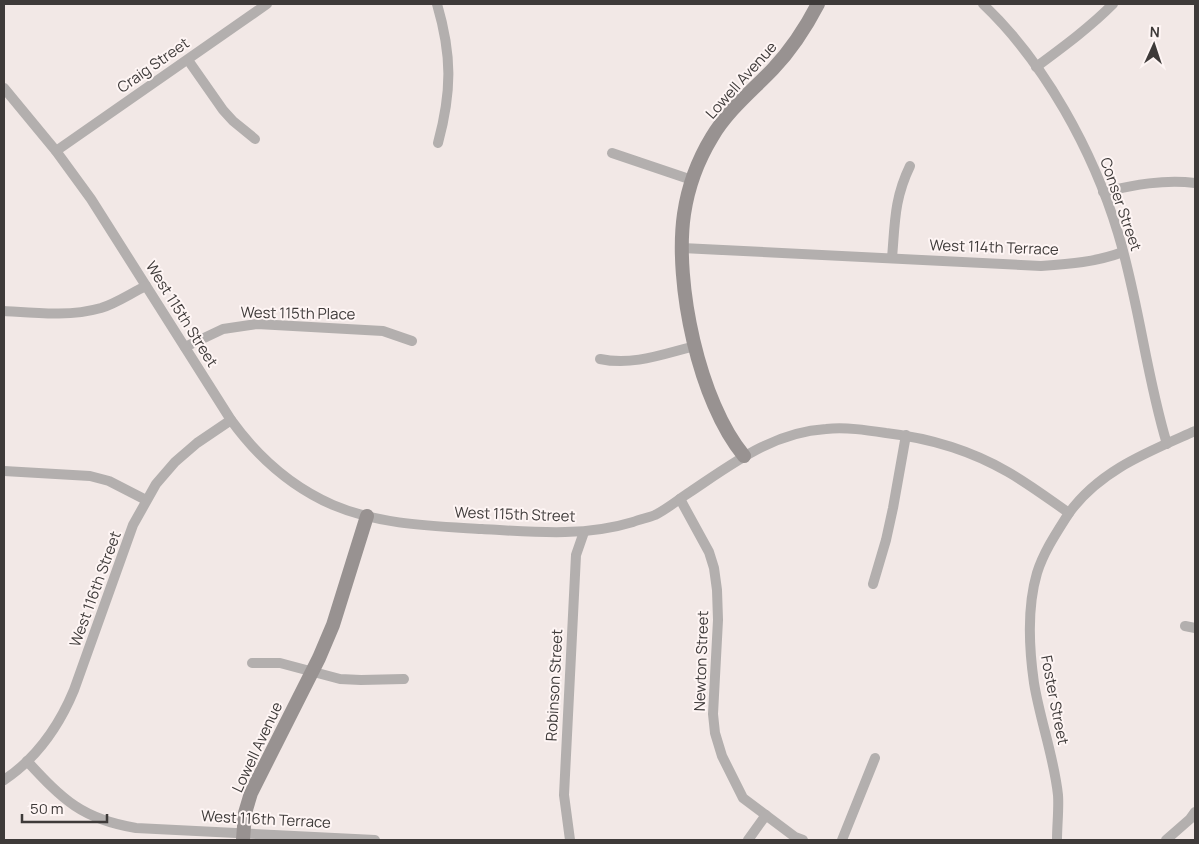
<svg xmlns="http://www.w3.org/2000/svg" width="1199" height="844" viewBox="0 0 1199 844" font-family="Manrope,sans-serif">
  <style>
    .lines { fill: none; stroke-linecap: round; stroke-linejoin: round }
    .street { stroke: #b3afae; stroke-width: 10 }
    .secondary { stroke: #989291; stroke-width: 14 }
    .labels { text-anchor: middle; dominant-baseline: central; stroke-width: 4; stroke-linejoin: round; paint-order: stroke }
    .street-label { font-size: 15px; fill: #3e3a39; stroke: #fef5f4 }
  </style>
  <rect width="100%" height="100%" fill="#f2e8e6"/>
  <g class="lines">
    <g class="street">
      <path d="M 437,4 C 452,55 452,91 438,143"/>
      <path d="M 983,4 C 1045,63 1093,151 1118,233 C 1139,302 1146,375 1167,444"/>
      <path d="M 188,60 L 223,110 L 233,121 L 255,139"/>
      <path d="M 1036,67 C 1063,47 1089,28 1113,4"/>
      <path d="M 4,88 L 56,151 L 91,199 L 231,420 C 257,456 292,487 333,505 C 380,525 432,526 482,529 C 533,532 584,537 633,522 C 640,519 648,518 655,515 C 667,509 679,499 690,492 C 732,464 773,432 826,429 C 846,427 866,430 886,433 C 929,438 970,450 1008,472 C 1029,484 1049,499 1069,513 C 1100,470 1148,452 1195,431"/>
      <path d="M 56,151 L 267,4"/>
      <path d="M 612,153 L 692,180"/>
      <path d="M 1103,192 C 1134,185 1164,179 1195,183"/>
      <path d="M 682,248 L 1041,266 C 1070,264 1096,262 1123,252"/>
      <path d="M 892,258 C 895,223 894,199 910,166"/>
      <path d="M 4,311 C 36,313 69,317 101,308 C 117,303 131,293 146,286"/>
      <path d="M 185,347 L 223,329 L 257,324 L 383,331 L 412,341"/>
      <path d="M 600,359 C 633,366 663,354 695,346"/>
      <path d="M 4,471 L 90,476 L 109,481 L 146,500"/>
      <path d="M 680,499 L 709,552 L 714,568 L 717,590 L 718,620 L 713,714 L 715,733 L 722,756 L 743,798 L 795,837 L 803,840"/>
      <path d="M 873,584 L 886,540 L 893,508 L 906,435"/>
      <path d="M 1185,626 L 1195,628"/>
      <path d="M 252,663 L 280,663 L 340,679 L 361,680 L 404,679"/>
      <path d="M 27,761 C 63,800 82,819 136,828 L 375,840"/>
      <path d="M 4,780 C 37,758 59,726 74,690 L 133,525 L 156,484 L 175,462 L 197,443 L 231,420"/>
      <path d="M 570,840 L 564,795 L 576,555 L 584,532"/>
      <path d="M 748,840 L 766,815"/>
      <path d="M 842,840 L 875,758"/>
      <path d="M 1057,840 C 1057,825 1059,809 1058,795 C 1054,757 1040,720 1034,683 C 1029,648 1027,607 1037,573 C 1044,551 1057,532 1069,513"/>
      <path d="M 1166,840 L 1190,819 L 1195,812"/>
    </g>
    <g class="secondary">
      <path d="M 744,456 C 699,402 674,283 684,214 C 688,187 698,160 712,137 C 728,110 752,91 773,69 C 791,50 806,27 818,4"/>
      <path d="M 243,840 L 245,813 L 251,793 L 319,658 L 333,625 L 367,516"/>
    </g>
  </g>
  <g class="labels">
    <g class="street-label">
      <text transform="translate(153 65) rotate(-35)">Craig Street</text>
      <text transform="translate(741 80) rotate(-48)">Lowell Avenue</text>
      <text transform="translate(1121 204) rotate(71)">Conser Street</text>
      <text transform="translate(994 247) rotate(2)">West 114th Terrace</text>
      <text transform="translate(298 313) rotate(1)">West 115th Place</text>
      <text transform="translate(182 314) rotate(58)">West 115th Street</text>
      <text transform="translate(515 514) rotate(2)">West 115th Street</text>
      <text transform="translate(95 589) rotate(-70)">West 116th Street</text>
      <text transform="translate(701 661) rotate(-88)">Newton Street</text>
      <text transform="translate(554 685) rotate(-87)">Robinson Street</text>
      <text transform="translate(1055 700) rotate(79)">Foster Street</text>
      <text transform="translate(257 747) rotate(-65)">Lowell Avenue</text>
      <text transform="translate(266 819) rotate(3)">West 116th Terrace</text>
    </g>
  </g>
  <rect width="1199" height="844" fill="none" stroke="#3e3a39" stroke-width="10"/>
  <g transform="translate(1154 45) rotate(3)" stroke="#fef5f4" stroke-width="4" paint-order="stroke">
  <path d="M0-4L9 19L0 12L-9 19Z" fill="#3e3a39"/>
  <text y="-8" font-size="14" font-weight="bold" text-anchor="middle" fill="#3e3a39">N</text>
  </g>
  <path d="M22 814v8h85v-8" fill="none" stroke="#3e3a39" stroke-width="2.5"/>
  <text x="30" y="814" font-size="15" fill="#3e3a39" stroke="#fef5f4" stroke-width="4" paint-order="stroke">50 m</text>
</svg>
